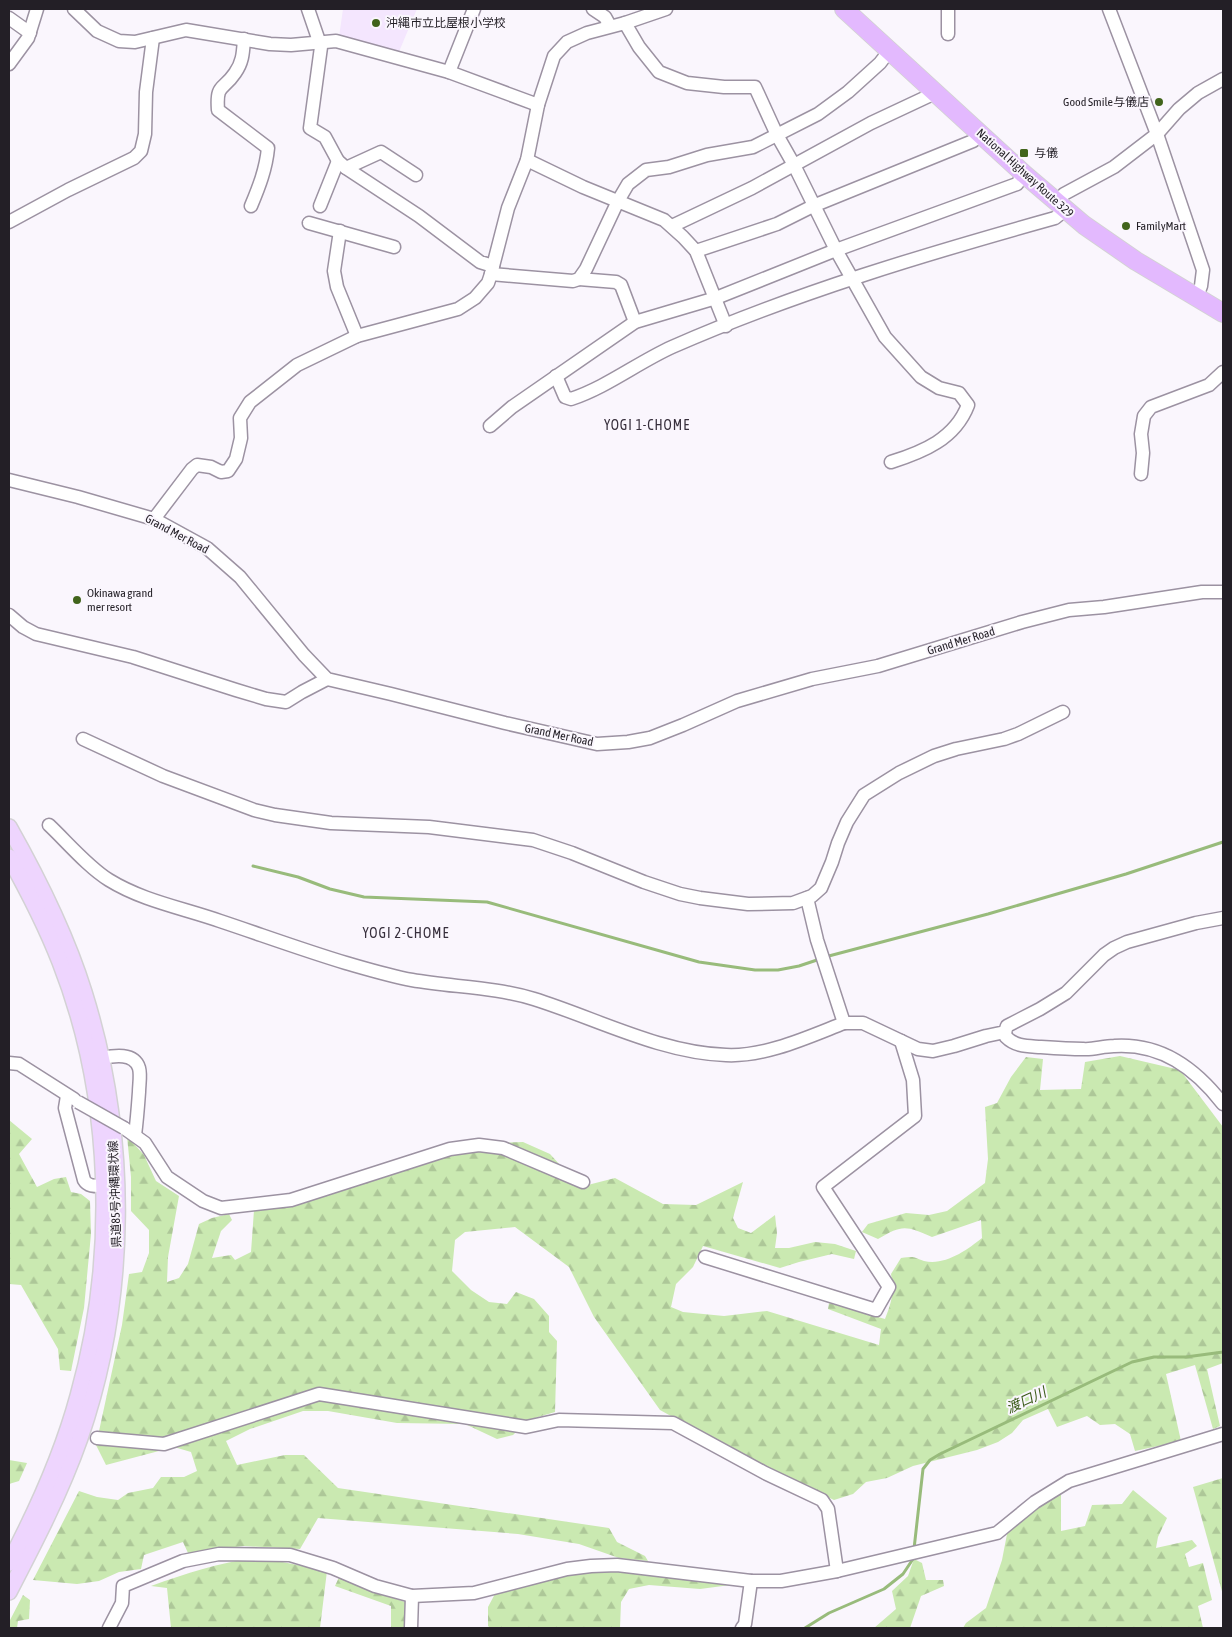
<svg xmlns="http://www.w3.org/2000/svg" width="1232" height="1637" viewBox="0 0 1232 1637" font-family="'Asap Condensed','Noto Sans JP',sans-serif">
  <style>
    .built { fill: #f4e6fe }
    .forest { fill: url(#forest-firs) }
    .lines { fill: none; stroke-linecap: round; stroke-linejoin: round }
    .stream { stroke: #98bb7b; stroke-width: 3 }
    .minor-casing { stroke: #9c92a2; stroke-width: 15 }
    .major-casing { stroke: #d3d2d4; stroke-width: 18 }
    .highway-casing { stroke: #d3d2d4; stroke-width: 20 }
    .minor { stroke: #fff; stroke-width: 12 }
    .major { stroke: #eed5fe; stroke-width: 15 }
    .highway { stroke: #e3b9fe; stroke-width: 18 }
    .minor-bridge-casing { stroke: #9c92a2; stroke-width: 15; stroke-linecap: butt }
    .minor-bridge { stroke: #fff; stroke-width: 12 }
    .poi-dot { fill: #41641b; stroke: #faf6fd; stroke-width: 2 }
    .labels { text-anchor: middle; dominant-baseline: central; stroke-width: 4; stroke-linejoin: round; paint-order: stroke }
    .poi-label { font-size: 12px; fill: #231f26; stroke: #faf6fd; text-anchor: start }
    .street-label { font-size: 12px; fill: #231f26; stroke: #faf6fd }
    .neighbourhood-label { font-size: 14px; letter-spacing: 1px; fill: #372f3c; stroke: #faf6fd }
    .water-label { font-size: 14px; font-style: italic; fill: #3b5b19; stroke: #faf6fd }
  </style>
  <defs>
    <pattern id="forest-firs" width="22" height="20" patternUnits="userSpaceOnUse" patternTransform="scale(1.25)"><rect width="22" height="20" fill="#cae9b1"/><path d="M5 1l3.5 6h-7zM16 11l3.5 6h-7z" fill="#adc798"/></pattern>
  </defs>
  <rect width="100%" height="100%" fill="#faf6fd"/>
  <path class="built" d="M 343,9 L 417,9 L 398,54 L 339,37 Z"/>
  <g class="forest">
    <path d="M 1120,1056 L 1180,1070 L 1223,1127 L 1223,1363 L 1207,1369 L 1220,1426 L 1213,1429 L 1195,1365 L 1166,1374 L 1181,1441 L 1135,1451 L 1130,1434 L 1115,1424 L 1100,1425 L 1087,1416 L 1057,1427 L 1048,1409 L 1023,1420 L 1012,1433 L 998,1442 L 977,1450 L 913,1466 L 887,1478 L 866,1482 L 853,1494 L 834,1500 L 760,1465 L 660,1410 L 594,1317 L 569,1267 L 515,1227 L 465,1232 L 455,1240 L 452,1271 L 471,1290 L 489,1302 L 507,1304 L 516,1292 L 534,1299 L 549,1316 L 549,1332 L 557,1341 L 555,1412 L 528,1420 L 513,1435 L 497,1439 L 465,1424 L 397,1423 L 328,1411 L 303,1411 L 250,1429 L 226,1441 L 237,1465 L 285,1455 L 304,1455 L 338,1488 L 609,1528 L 617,1542 L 645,1556 L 648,1561 L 619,1558 L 579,1544 L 518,1534 L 318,1518 L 300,1549 L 244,1546 L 188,1553 L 183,1542 L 144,1555 L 141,1569 L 119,1572 L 99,1581 L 77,1584 L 33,1580 L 79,1491 L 97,1497 L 118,1500 L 128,1493 L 153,1488 L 161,1477 L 184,1477 L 197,1471 L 191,1452 L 174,1447 L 106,1465 L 96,1445 L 122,1325 L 129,1274 L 142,1272 L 149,1253 L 149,1230 L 131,1211 L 131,1177 L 127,1136 L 144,1155 L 156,1181 L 179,1196 L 168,1257 L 167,1282 L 179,1278 L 188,1264 L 199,1224 L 212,1218 L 229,1214 L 232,1220 L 221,1231 L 212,1258 L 231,1255 L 235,1260 L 251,1252 L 254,1210 L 493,1143 L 523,1142 L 550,1154 L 580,1187 L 615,1178 L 663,1204 L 696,1205 L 743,1182 L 733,1218 L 738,1228 L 751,1233 L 775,1215 L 777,1233 L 775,1248 L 789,1248 L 815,1242 L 835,1244 L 856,1251 L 854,1259 L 832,1254 L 799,1262 L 780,1268 L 703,1246 L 693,1267 L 676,1284 L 671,1307 L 683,1312 L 724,1316 L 767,1311 L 879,1345 L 881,1329 L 828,1309 L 829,1303 L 885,1319 C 892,1301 894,1293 891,1274 L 901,1258 C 916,1256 912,1257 924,1261 C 945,1266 967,1250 982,1238 L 981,1220 L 932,1237 C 906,1226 903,1224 878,1239 L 862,1232 L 868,1224 L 906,1213 L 929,1215 L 947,1211 L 985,1183 L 988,1159 L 985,1107 L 997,1103 L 1011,1077 L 1026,1057 L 1043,1059 L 1040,1090 L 1081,1089 L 1085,1062 Z"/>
    <path d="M 9,1120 L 32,1139 L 19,1154 L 37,1187 L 54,1179 L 66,1177 L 71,1192 L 81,1194 L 90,1201 L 91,1234 L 84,1308 L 71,1371 L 60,1370 L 58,1349 L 21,1285 L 9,1284 Z"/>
    <path d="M 9,1460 L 27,1463 L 19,1481 L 9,1484 Z"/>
    <path d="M 1223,1478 L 1223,1595 L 1193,1487 Z"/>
    <path d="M 1133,1490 L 1167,1518 L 1158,1537 L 1156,1548 L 1192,1540 L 1197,1546 L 1185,1554 L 1189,1567 L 1203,1563 L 1212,1600 L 1198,1606 L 1203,1628 L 963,1628 L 966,1623 L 986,1608 L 1002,1560 L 1008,1529 L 1036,1508 L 1061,1494 L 1061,1531 L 1085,1526 L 1092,1505 L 1122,1504 Z"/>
    <path d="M 258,1557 L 327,1571 L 320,1628 L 171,1628 L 167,1588 L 151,1586 C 187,1573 220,1563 258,1557 Z"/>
    <path d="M 914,1559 L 922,1563 L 926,1580 L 943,1580 L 944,1586 L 921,1596 L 910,1628 L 874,1628 L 896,1609 L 892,1591 L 908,1576 Z"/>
    <path d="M 604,1570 L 636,1572 L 738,1584 L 700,1589 L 649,1585 L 629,1589 L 621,1602 L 620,1628 L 490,1628 L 488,1626 L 488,1607 L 496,1592 L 569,1574 Z"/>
    <path d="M 340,1575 L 363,1588 L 405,1602 L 404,1628 L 391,1628 L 391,1606 L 335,1586 Z"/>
    <path d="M 23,1595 L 30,1600 L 29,1619 L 18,1621 L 17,1628 L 9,1628 L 9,1622 Z"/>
  </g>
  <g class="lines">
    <g class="stream">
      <path d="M 253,866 L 298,877 L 330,889 L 364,897 L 487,902 L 699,962 L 755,970 L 778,970 L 799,966 L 820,959"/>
      <path d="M 825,957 L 988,914 L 1126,874 L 1223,842"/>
      <path d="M 914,1549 L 923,1469 L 930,1460 L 940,1454 L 1132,1362 L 1154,1357 L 1186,1357 L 1223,1352"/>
      <path d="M 805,1628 L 829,1613 L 884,1589 L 903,1574 L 913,1559"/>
    </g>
    <defs>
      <g id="minor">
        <path d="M 74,9 L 97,31 L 119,41 L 135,42 L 186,30 L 270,44 L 291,45 L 336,41 L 449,72 L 538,105"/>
        <path d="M 308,9 L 321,47 L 310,128 L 325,137 L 338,161 L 346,168 L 419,216 L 480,262 L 493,266"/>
        <path d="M 593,9 L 605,17 L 610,26"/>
        <path d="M 1109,9 L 1157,134 L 1203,270 L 1201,286 L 1197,297"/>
        <path d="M 9,18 L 30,33"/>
        <path d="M 625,23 L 639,47 L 659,72 L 687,83 L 724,87 L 755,87 L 777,135 L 794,165 L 836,250 L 885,337 L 921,377 L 939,388 L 959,393 L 968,405 C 955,439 923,452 891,462"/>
        <path d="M 948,34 L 948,9"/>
        <path d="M 244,39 C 243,52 243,62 235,73 C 223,91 216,83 218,110 L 268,148 C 266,169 259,187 251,206"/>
        <path d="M 9,64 L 28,38 L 37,9"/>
        <path d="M 449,72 L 474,9"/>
        <path d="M 527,160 L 583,187 L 664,220 L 683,237 L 696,251 L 726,326"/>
        <path d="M 346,168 L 381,152 L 416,175"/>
        <path d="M 1057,203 L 1064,194 L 1114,167 L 1157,134 L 1179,109 L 1198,93 L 1223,79"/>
        <path d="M 320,206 L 338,161"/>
        <path d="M 9,222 L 68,190 L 134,158 L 141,151 L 145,134 L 146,92 L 153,38"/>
        <path d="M 309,223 L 394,247"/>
        <path d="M 672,226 L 752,188 L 871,123 L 935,93"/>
        <path d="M 340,231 L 334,271 L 337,287 L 357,336"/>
        <path d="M 696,251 L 777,224 L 813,206 L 973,141 L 981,134"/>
        <path d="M 491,274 L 573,281 L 579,279 L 586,269 L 618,201 L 628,184 L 646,170 L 669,167 L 707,155 L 753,147 L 818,114 L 848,92 L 880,63 L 890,50"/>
        <path d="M 579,279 L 616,282 L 621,285 L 635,322"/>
        <path d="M 556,376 L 565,397 L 571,399 C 607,387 637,363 672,347 C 795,293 926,254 1055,218 L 1065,210"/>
        <path d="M 490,426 L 512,407 L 635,322 L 716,298 L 836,250 L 1017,184 L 1024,174"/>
        <path d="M 1141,474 L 1143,453 L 1141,434 L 1144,416 L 1151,407 L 1209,385 L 1223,372"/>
        <path d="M 9,480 L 78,497 L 154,519 L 207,548 L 240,577 L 304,655 L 327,679 L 391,694 L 505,723 L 597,744 L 628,742 L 650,738 L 683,725 L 737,701 L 812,679 L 878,666 L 1022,622 L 1069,610 L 1104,607 L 1202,592 L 1223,592"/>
        <path d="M 154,519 L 192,469 L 197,465 L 211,467 L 221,472 L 228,471 L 236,459 L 241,438 L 240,418 L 250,402 L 297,365 L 357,336 L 458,309 L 475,298 L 488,283 L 491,274 L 508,208 L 527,160 L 538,105 L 554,56 L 567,42 L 587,33 L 625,23 L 666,9"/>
        <path d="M 9,615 L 23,627 L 36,634 L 133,657 L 236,690 L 266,699 L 286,702 L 302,692 L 327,679"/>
        <path d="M 83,739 L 163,776 L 254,810 L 275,815 L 331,823 L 429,827 L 533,840 L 572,853 L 644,882 L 680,894 L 700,898 L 748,904 L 793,903 L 812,896 L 821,888 L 832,862 L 838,843 L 847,822 L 864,795 L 899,773 L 934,756 L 956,749 L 1004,739 L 1018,734 L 1063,712"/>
        <path d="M 49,825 C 67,842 88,867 109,880 C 143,901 183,908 220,921 C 262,935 303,950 346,963 C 367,969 390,976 412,980 C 452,987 495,987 534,999 C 595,1018 661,1053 726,1055 C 765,1057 808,1037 844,1023 L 863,1023 L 918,1049 L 933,1051 L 954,1046 L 986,1036 L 1005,1032 L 1007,1026 L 1040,1009 L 1066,993 L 1104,955 L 1114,948 L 1127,942 L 1196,923 L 1223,918"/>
        <path d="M 807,898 L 817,940 L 844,1023"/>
        <path d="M 1005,1032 L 1006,1037 C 1016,1047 1028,1046 1041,1047 C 1055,1048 1069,1049 1083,1049 C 1093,1050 1103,1046 1114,1046 C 1161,1043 1195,1068 1223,1104"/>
        <path d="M 101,1058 C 113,1056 134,1052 139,1068 C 141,1075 139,1085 139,1092 C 138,1106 137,1120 135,1135"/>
        <path d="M 9,1063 L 19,1064 L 74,1099"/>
        <path d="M 67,1096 L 65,1108 L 84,1180 C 88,1187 96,1186 104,1186"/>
        <path d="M 124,1128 L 145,1143 L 167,1177 L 203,1201 L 221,1208 L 291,1200 L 450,1149 L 479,1145 L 503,1148 L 583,1182"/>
        <path d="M 705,1257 L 876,1310 L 889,1287 L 823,1187 L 915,1116 L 913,1080 L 901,1041"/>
        <path d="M 97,1438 L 164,1444 L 319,1394 L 526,1427 L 559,1420 L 673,1423 L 765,1473 L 822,1500 L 828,1509 L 837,1571"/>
        <path d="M 109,1628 L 122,1603 L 123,1586 L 183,1561 L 219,1554 L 290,1555 L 333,1568 L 375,1586 L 412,1596 L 474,1593 L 567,1569 L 591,1566 L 617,1565 L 751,1581 L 781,1581 L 837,1571 L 997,1533 L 1035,1502 L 1069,1481 L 1223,1434"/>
        <path d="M 411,1628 L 412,1596"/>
        <path d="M 742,1628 L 745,1624 L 751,1581"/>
      </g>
      <g id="major">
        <path d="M 9,827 C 39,880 66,934 84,992 C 129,1135 129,1296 80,1438 C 61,1492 35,1542 9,1592"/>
        <path d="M 9,857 C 28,891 46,926 60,962 C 113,1097 117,1258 78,1396 C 62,1455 37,1510 9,1563"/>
      </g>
      <path id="highway" d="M 844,9 L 1024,174 L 1084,225 L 1136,261 L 1223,313"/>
    </defs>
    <use href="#minor" class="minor-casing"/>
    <use href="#major" class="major-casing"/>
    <use href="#highway" class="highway-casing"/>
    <use href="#minor" class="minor"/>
    <use href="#major" class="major"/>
    <use href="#highway" class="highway"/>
    <defs>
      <path id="minor-bridge" d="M 78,1102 L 124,1128"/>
    </defs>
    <use href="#minor-bridge" class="minor-bridge-casing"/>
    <use href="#minor-bridge" class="minor-bridge"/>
  </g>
  <g class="poi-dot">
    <circle cx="376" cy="23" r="5"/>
    <circle cx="1159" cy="102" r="5"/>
    <rect x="1019" y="148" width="10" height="10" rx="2.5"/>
    <circle cx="1126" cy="226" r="5"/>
    <circle cx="77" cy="600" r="5"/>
  </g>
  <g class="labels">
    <g class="poi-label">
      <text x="386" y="23">沖縄市立比屋根小学校</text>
      <text x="1149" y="102" text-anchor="end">Good Smile与儀店</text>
      <text x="1034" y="153">与儀</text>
      <text x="1136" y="226">FamilyMart</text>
      <text x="87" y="593">Okinawa grand<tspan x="87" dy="14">mer resort</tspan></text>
    </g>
    <g class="street-label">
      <text transform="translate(1025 173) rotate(42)">National Highway Route 329</text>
      <text transform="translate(177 534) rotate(28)">Grand Mer Road</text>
      <text transform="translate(961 641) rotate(-17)">Grand Mer Road</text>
      <text transform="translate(559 735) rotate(12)">Grand Mer Road</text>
      <text transform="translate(115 1194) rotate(-92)">県道85号沖縄環状線</text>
    </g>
    <g class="neighbourhood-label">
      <text x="647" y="425">YOGI 1-CHOME</text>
      <text x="406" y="933">YOGI 2-CHOME</text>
    </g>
    <g class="water-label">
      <text transform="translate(1026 1400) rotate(-25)">渡口川</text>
    </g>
  </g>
  <rect width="1232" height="1637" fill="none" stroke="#231f26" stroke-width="20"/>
</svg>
